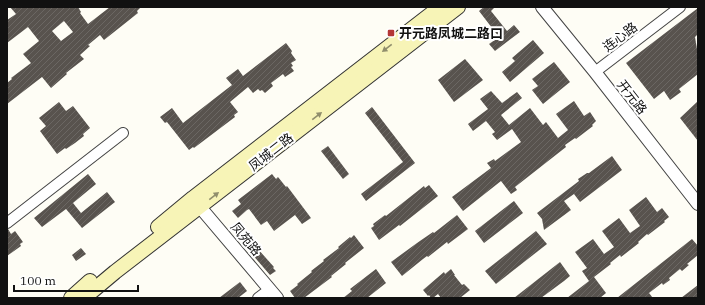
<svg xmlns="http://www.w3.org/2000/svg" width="705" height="305" viewBox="0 0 705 305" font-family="'IBM Plex Serif','Noto Sans SC',serif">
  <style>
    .building { fill: url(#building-hatch); fill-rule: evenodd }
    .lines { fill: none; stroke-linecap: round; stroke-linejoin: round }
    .minor-casing { stroke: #444; stroke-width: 12 }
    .tertiary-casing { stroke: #444; stroke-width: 14 }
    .secondary-casing { stroke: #333; stroke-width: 16 }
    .minor { stroke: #fff; stroke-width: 10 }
    .tertiary { stroke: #fff; stroke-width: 12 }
    .secondary { stroke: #f7f4b7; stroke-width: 14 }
    .oneway { fill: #908e6c }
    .poi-dot { fill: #b43736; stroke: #fff; stroke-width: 1.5 }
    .labels { text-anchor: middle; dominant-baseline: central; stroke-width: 4; stroke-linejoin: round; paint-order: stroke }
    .poi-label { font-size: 13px; font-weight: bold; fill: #111; stroke: #fff; text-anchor: start }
    .street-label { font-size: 13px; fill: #111; stroke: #fff }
  </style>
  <defs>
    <pattern id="building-hatch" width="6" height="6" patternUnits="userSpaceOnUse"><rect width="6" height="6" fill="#58534e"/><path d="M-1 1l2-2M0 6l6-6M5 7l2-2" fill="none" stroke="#6b6763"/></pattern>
  </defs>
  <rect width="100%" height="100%" fill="#fefdf5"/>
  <g class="building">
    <path d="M 10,7 L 78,7 L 81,12 L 80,13 L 88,24 L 110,7 L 141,7 L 137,11 L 138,13 L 104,40 L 100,35 L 88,45 L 90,46 L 80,55 L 84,59 L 66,73 L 67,74 L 51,88 L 42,77 L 7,104 L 7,83 L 12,79 L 11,78 L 31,63 L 23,54 L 39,41 L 28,27 L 7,43 L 7,20 L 16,14 ZM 64,21 L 73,32 L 61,41 L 52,31 Z"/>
    <path d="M 484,7 L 495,7 L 491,11 L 507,31 L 514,25 L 520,32 L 495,51 L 489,44 L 499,37 L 479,11 Z"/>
    <path d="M 698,8 L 698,34 L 695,37 L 698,55 L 698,74 L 679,89 L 681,92 L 670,100 L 664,91 L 654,99 L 626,63 Z"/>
    <path d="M 533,40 L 544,53 L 510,82 L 502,72 L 515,61 L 512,58 Z"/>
    <path d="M 286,43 L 292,51 L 291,53 L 296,60 L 291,63 L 293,66 L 291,67 L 294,71 L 285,77 L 283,74 L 271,83 L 273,86 L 265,93 L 262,90 L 260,91 L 258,89 L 253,93 L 248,87 L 230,102 L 238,112 L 234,115 L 235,117 L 194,148 L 193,147 L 189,150 L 167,122 L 165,123 L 160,117 L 172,108 L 183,123 L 232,85 L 226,78 L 238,69 L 243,76 Z"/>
    <path d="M 465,59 L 483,80 L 454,102 L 438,80 Z"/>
    <path d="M 554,62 L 570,82 L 543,104 L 532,90 L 538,86 L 532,79 Z"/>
    <path d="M 491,91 L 502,103 L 517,92 L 522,98 L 501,115 L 509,125 L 530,108 L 543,125 L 546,122 L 558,138 L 568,130 L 556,114 L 574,101 L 584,116 L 590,112 L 596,121 L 592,125 L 593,126 L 576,139 L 575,138 L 565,145 L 566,147 L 515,187 L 517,190 L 511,194 L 501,181 L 463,211 L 452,197 L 491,168 L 487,163 L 494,159 L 495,161 L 521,142 L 512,129 L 497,140 L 492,134 L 495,132 L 486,121 L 473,131 L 468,124 L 488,109 L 480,99 Z"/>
    <path d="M 698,101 L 698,141 L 680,118 Z"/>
    <path d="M 59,102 L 66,111 L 73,106 L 90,128 L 83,134 L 84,136 L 75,143 L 66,149 L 65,148 L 57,154 L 40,131 L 46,126 L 39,118 Z"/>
    <path d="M 372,107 L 415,163 L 366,201 L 361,194 L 403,162 L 365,113 Z"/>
    <path d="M 328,146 L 349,174 L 343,179 L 321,151 Z"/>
    <path d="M 612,156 L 622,170 L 580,202 L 574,194 L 564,201 L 571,210 L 544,230 L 542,219 L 537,213 L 579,181 L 578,179 L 587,173 L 589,173 Z"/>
    <path d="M 88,174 L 96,184 L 73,203 L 81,213 L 107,192 L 115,202 L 82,228 L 66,209 L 42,227 L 34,218 Z"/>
    <path d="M 272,174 L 276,179 L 278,177 L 286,187 L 287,186 L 311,218 L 302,224 L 295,215 L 274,231 L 267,221 L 261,225 L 249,209 L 247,210 L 238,218 L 232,211 L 241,204 L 238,200 Z"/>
    <path d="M 429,185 L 438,196 L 400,226 L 399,225 L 379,240 L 371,228 L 374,226 L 373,224 L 385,215 L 386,216 L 424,186 L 425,188 Z"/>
    <path d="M 646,197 L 657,212 L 662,208 L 669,217 L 664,221 L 665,222 L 648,235 L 647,234 L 638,242 L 639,243 L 621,257 L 620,255 L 610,263 L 611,264 L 594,277 L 606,293 L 600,298 L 567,298 L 589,281 L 582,271 L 587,268 L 575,252 L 593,239 L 604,254 L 614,247 L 602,231 L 619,218 L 630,233 L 640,226 L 629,210 Z"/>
    <path d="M 514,201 L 523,213 L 484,243 L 475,231 Z"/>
    <path d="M 457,215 L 468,229 L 448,244 L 447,242 L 428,257 L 427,256 L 423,259 L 402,276 L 391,262 L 417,243 L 433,232 L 434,233 Z"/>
    <path d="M 7,229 L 8,229 L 11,234 L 15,231 L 23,242 L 20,244 L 21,246 L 7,256 Z"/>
    <path d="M 536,231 L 547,244 L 496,284 L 485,271 Z"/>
    <path d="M 354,235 L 364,248 L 345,263 L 346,264 L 331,276 L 332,277 L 304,298 L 295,298 L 290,291 L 298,285 L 297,284 L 312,272 L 311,271 L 324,261 L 323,260 L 339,248 L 338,247 L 350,237 L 351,238 Z"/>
    <path d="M 692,239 L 698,246 L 698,255 L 687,264 L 689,265 L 682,271 L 680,269 L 669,278 L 670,280 L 663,285 L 662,283 L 649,293 L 653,298 L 617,298 Z"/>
    <path d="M 81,248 L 86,254 L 76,261 L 72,255 Z"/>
    <path d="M 257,248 L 274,267 L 273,268 L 276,271 L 270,275 L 251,253 Z"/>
    <path d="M 560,262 L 570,276 L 564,281 L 541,298 L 514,298 Z"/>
    <path d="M 376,269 L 386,283 L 367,298 L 343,298 L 352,291 L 350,289 Z"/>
    <path d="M 451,269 L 455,275 L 454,275 L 462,285 L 464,284 L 470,290 L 460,298 L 441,298 L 438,294 L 433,298 L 431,298 L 429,295 L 428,296 L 423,290 L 444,272 L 445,274 Z"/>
    <path d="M 240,282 L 247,291 L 238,298 L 219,298 Z"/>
    <path d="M 698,285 L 698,298 L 681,298 Z"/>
  </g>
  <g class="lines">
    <defs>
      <g id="minor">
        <path d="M 595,72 L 680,7"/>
        <path d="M 7,223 L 123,133"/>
        <path d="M 258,298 L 270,289"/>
      </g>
      <g id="tertiary">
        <path d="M 542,7 L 595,72 L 698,204"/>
        <path d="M 194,200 L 277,298"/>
      </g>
      <g id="secondary">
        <path d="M 158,227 L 193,198 L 440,7"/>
        <path d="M 71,298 L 90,281"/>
        <path d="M 84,298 L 115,272 L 458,7"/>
      </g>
    </defs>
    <use href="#minor" class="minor-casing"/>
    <use href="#tertiary" class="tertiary-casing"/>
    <use href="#secondary" class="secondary-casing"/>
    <use href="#minor" class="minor"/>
    <use href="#tertiary" class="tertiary"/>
    <use href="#secondary" class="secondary"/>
  </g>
  <defs><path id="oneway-solid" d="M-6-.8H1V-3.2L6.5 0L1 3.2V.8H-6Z"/></defs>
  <g class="oneway">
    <use href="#oneway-solid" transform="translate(387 48) rotate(142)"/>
    <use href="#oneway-solid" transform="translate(317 116) rotate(-38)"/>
    <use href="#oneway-solid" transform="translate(214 196) rotate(-38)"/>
  </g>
  <rect class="poi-dot" x="387" y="29" width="8" height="8" rx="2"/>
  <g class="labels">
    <g class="poi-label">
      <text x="399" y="33">开元路凤城二路口</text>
    </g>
    <g class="street-label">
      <text transform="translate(620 37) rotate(-37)">连心路</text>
      <text transform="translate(632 97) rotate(52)">开元路</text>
      <text transform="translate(271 152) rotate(-38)">凤城二路</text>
      <text transform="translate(246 239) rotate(50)">凤苑路</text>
    </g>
  </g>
  <rect width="705" height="305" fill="none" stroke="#111111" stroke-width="16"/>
  <path d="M14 285v6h124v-6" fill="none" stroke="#111111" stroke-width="2"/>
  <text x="20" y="285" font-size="12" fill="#111111" stroke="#ffffff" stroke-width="3" paint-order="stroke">100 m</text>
</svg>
